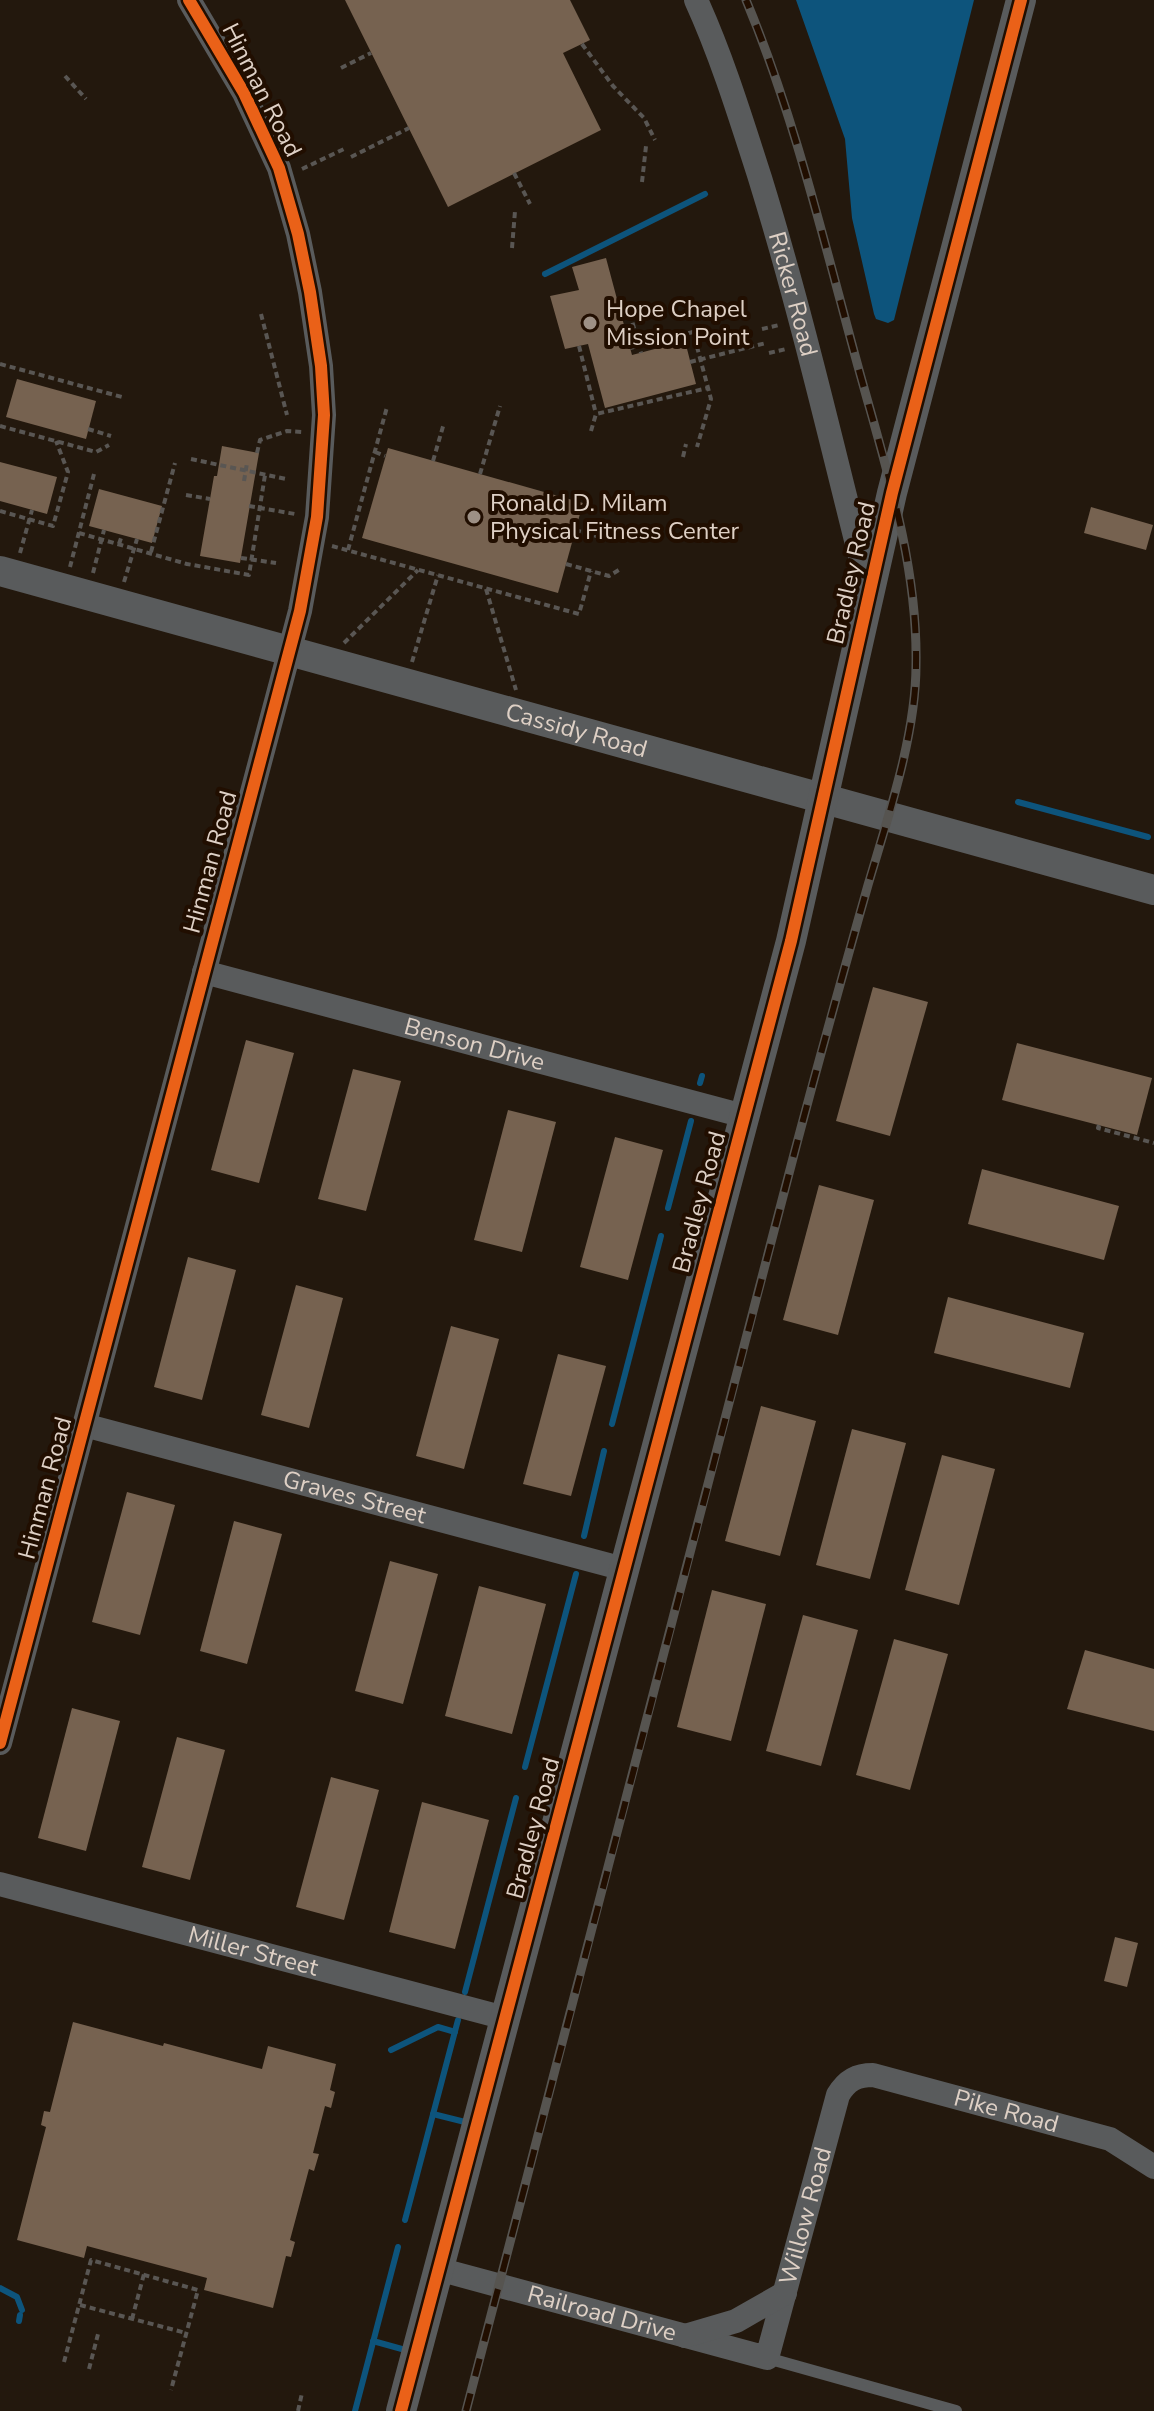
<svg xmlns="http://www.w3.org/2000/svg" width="1154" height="2411" viewBox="0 0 1154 2411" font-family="'Nunito Sans',sans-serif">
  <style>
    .water { fill: #0d547c }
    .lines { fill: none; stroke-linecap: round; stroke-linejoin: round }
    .stream { stroke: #0d547c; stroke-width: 6 }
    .building { fill: #766250 }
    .path { stroke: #595653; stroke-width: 4; stroke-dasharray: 6 4; stroke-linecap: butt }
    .service { stroke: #595b5c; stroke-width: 12 }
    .minor { stroke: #595b5c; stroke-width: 24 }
    .tertiary { stroke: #595b5c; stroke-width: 30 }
    .rail-casing { stroke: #565450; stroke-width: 9 }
    .rail { stroke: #210e00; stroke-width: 6; stroke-dasharray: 18; stroke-linecap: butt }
    .cycleway-casing { stroke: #210e00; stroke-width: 17 }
    .cycleway { stroke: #ea6118; stroke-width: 12 }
    .poi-dot { fill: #9d9085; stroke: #210e00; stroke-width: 3 }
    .labels { text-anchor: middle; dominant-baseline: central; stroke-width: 8; stroke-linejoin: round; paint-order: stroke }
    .street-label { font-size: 24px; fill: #ded0c5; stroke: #210e00 }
    .poi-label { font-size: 24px; fill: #ded0c5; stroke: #210e00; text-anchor: start }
  </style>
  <rect width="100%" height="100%" fill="#23180d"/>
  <path class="water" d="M 796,0 L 974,0 L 894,320 L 888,323 L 876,319 L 874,314 L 852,218 L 845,139 Z"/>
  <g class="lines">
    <g class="stream">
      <path d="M 545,274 L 705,194"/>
      <path d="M 1018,802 L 1148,837"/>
      <path d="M 700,1083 L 702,1076"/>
      <path d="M 668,1208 L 691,1121"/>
      <path d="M 612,1424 L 661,1236"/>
      <path d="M 584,1536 L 604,1451"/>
      <path d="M 525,1767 L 576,1574"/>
      <path d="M 465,1992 L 516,1798"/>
      <path d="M 391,2050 L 438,2027 L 455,2032"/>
      <path d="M 433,2114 L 469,2123"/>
      <path d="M 405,2220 L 458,2020"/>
      <path d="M 0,2288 L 17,2297 L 22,2310"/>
      <path d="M 19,2321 L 20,2315"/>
      <path d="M 373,2341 L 409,2351"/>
      <path d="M 355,2411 L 398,2247"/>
    </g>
  </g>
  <g class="building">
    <path d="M 345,0 L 570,0 L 590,40 L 563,53 L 601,130 L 448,207 Z"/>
    <path d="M 606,258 L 632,355 L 685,341 L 696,384 L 605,408 L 588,344 L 565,349 L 550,296 L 579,290 L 572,267 Z"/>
    <path d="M 17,379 L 96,401 L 86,439 L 6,417 Z"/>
    <path d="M 222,446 L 259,453 L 240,563 L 200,556 L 214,476 L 217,476 Z"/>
    <path d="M 388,448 L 583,503 L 558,593 L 362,538 Z"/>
    <path d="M 0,462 L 57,477 L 47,514 L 0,501 Z"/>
    <path d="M 99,489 L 162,506 L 152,543 L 89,526 Z"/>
    <path d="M 1091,507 L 1153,525 L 1146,550 L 1084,533 Z"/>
    <path d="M 873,987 L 928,1002 L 890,1136 L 836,1121 Z"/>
    <path d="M 246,1040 L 294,1053 L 259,1183 L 211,1170 Z"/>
    <path d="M 1017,1043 L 1152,1078 L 1137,1135 L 1002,1100 Z"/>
    <path d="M 353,1069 L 401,1081 L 366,1211 L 318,1199 Z"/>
    <path d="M 508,1110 L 556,1122 L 522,1252 L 474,1240 Z"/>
    <path d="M 615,1137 L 663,1150 L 628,1280 L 580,1267 Z"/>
    <path d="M 982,1169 L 1119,1206 L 1104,1260 L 968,1224 Z"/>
    <path d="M 819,1185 L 874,1200 L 838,1335 L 783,1320 Z"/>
    <path d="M 188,1257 L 236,1270 L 202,1400 L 154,1387 Z"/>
    <path d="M 296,1285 L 343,1298 L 309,1428 L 261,1415 Z"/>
    <path d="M 948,1297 L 1084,1333 L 1070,1388 L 934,1353 Z"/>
    <path d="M 451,1326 L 499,1339 L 464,1469 L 416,1456 Z"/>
    <path d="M 558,1354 L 606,1366 L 571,1496 L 523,1484 Z"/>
    <path d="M 761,1406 L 816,1421 L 780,1556 L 725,1541 Z"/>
    <path d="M 852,1429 L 906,1443 L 870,1579 L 816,1565 Z"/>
    <path d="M 942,1455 L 995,1469 L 959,1605 L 905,1590 Z"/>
    <path d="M 127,1492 L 175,1505 L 140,1635 L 92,1622 Z"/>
    <path d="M 234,1521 L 282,1534 L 247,1664 L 200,1651 Z"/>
    <path d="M 390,1561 L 438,1574 L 403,1704 L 355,1691 Z"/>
    <path d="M 479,1586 L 546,1604 L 512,1734 L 445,1716 Z"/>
    <path d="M 712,1590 L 766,1604 L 731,1741 L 677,1727 Z"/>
    <path d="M 803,1615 L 858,1630 L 821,1766 L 766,1751 Z"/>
    <path d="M 894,1639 L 948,1654 L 910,1790 L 856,1775 Z"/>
    <path d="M 1085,1650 L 1154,1669 L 1154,1731 L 1067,1709 Z"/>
    <path d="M 72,1708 L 120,1721 L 86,1851 L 38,1838 Z"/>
    <path d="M 177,1737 L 225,1750 L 190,1880 L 142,1867 Z"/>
    <path d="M 331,1777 L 379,1790 L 344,1920 L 296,1907 Z"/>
    <path d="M 422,1802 L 489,1820 L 455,1949 L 389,1932 Z"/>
    <path d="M 1115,1937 L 1138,1943 L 1127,1987 L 1104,1981 Z"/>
    <path d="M 73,2022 L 163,2046 L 164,2043 L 262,2069 L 268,2046 L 336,2064 L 330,2090 L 335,2092 L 331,2108 L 325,2106 L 313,2153 L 319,2154 L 314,2171 L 309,2169 L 290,2240 L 295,2242 L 291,2257 L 286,2256 L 273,2308 L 204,2290 L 207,2278 L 87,2246 L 84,2258 L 17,2240 L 46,2127 L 41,2125 L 44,2111 L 50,2112 Z"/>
  </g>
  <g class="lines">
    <g class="path">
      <path d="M 582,44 L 613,86 L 644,118 L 655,140"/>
      <path d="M 341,68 L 371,53"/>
      <path d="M 65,76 L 86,99"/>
      <path d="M 351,157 L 409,128"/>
      <path d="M 302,169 L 346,148"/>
      <path d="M 514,173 L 530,204"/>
      <path d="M 642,182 L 646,146"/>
      <path d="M 512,248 L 515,211"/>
      <path d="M 618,306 L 627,303 L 641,353"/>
      <path d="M 261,314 L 287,415"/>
      <path d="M 762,329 L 779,325"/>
      <path d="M 579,346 L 596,414"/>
      <path d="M 630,348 L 693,332 L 711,399 L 697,447"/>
      <path d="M 769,353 L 786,349"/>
      <path d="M 690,362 L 766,343"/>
      <path d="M 0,364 L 122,397"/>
      <path d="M 0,426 L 96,452 L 109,445"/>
      <path d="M 88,429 L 111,436"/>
      <path d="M 591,431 L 596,414 L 708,388"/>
      <path d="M 375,452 L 385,456"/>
      <path d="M 257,453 L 260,440 L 287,431 L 303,432"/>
      <path d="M 683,457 L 686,444"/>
      <path d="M 191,459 L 286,479"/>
      <path d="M 433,461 L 444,423"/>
      <path d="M 480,474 L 500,406"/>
      <path d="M 244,481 L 247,463"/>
      <path d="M 186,495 L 210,499"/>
      <path d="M 249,506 L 295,514"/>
      <path d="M 0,511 L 53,526 L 68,472 L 56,441"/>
      <path d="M 605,522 L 633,530"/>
      <path d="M 575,530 L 600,537"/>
      <path d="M 79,533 L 187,564 L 249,575 L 265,475"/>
      <path d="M 119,544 L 122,535"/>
      <path d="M 332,546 L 579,614 L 591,571"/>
      <path d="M 348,550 L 387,407"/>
      <path d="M 151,552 L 175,463"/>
      <path d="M 20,553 L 32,510"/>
      <path d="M 241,558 L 276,563"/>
      <path d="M 566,564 L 609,576 L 622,568"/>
      <path d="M 70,567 L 94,474"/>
      <path d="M 93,573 L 104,530"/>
      <path d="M 124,582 L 137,539"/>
      <path d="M 486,589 L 516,690"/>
      <path d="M 344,643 L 418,570"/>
      <path d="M 412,662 L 438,575"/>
      <path d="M 1099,1125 L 1098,1128 L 1154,1143"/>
      <path d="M 80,2305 L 186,2333"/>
      <path d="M 132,2319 L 144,2274"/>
      <path d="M 64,2362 L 91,2260 L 198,2290 L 171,2390"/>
      <path d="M 89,2369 L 98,2334"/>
      <path d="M 298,2411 L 302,2393"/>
    </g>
    <path class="service" d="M 767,2358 L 956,2411"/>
    <g class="minor">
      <path id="s1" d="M 696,0 C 722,57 741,119 760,178 C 802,314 834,454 869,592"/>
      <path id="s2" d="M 204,972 L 744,1116"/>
      <path id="s3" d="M 84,1425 L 624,1569"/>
      <path d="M 0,1743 L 300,611 L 317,517 L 324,415 L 321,366 L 310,292 L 298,234 L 279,168 L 244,93 L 189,0"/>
      <path id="s4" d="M 0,1884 L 505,2018"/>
      <path id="s5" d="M 438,2269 L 767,2358 L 838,2095 C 847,2080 857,2075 873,2075 L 1110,2139 L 1154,2167"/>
      <path d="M 685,2336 L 736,2321 L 785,2293"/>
    </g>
    <g class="tertiary">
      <path id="s6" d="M 0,571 L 1154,890"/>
      <path d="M 401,2411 L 791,941 L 892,493 L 1021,0"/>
    </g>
    <defs>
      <path id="rail" d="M 466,2411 C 575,1995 684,1579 792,1162 C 816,1070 842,977 868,885 C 888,817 916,735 916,665 C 918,560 883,459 856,359 C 823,238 794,115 746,0"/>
    </defs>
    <use href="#rail" class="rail-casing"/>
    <use href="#rail" class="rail"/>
    <defs>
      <g id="cycleway">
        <path d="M 0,1743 L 300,611 L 317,517 L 324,415 L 321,366 L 310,292 L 298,234 L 279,168 L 244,93 L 189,0"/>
        <path d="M 401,2411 L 791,941 L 892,493 L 1021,0"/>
      </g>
    </defs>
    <use href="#cycleway" class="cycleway-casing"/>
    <use href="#cycleway" class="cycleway"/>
  </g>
  <g class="poi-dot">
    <circle cx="590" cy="323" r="8"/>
    <circle cx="474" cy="517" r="8"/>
  </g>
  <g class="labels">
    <g class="street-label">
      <text transform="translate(262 90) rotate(63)">Hinman Road</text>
      <text stroke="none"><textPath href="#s1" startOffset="310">Ricker Road</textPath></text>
      <text transform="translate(851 573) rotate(-77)">Bradley Road</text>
      <text stroke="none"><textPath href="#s6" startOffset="598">Cassidy Road</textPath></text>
      <text transform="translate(210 862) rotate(-75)">Hinman Road</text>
      <text stroke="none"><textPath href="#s2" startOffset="280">Benson Drive</textPath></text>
      <text transform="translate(699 1202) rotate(-75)">Bradley Road</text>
      <text transform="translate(45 1488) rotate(-75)">Hinman Road</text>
      <text stroke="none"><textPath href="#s3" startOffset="280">Graves Street</textPath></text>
      <text transform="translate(533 1828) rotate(-75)">Bradley Road</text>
      <text stroke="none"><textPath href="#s4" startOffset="262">Miller Street</textPath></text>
      <text stroke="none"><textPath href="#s5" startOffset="794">Pike Road</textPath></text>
      <text stroke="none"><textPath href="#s5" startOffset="488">Willow Road</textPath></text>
      <text stroke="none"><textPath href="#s5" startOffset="170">Railroad Drive</textPath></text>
    </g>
    <g class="poi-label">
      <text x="606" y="309">Hope Chapel<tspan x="606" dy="28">Mission Point</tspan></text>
      <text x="490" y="503">Ronald D. Milam<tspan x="490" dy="28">Physical Fitness Center</tspan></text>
    </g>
  </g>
</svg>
